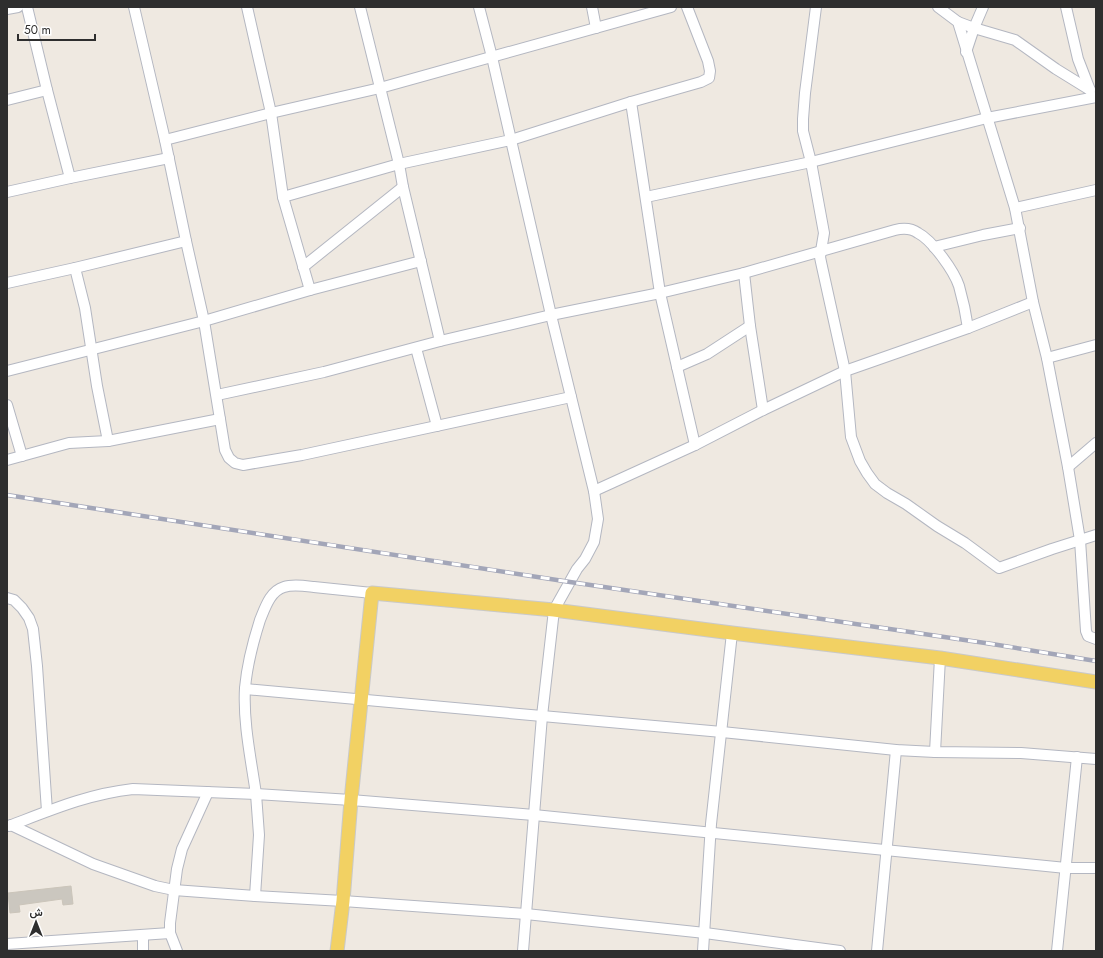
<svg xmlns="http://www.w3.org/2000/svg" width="1103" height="958" viewBox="0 0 1103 958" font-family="Jost,Vazirmatn,sans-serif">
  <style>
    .building { fill: #cbc7bf; stroke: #cbc5ba }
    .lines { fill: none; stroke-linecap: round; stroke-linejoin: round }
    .minor-casing { stroke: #b4b7c1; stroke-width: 12 }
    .major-casing { stroke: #c9c9c9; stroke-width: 15 }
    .minor { stroke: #fff; stroke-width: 10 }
    .major { stroke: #f2d163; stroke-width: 13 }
    .rail-casing { stroke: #a3a6b8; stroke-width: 4.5 }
    .rail { stroke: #fff; stroke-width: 3; stroke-dasharray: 9; stroke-linecap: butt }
  </style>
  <rect width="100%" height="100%" fill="#efe9e1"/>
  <path class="building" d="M 71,886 L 73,904 L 63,905 L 62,899 L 19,905 L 20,912 L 10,913 L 8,893 Z"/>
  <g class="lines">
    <defs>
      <g id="minor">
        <path d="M 27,7 L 47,90 L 70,178"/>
        <path d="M 134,7 L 165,140 L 186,241 L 204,321 L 225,450 L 229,458 L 235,463 L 243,465 L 302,455 L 571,397"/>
        <path d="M 247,7 L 271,113 L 283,197 L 310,290"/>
        <path d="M 360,7 L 399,164 L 403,187 L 440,341"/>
        <path d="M 479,7 L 492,57 L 551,315 L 594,491 L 598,519 L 594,542 L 585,559 L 577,569 L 554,610 L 542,716 L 523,951"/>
        <path d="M 592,7 L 596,28"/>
        <path d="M 816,7 L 805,93 L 803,119 L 803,131 L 811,162 L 824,233 L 820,257 L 821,262 L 845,371 L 851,437 L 860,461 L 867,473 L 875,484 L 887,493 L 906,504 L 937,526 L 965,543 L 999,568 L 1052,549 L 1096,535"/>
        <path d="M 938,7 L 958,22 L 1015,208 L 1033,302 L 1047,358 L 1068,467 L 1080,540 L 1086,631 L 1088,636 L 1096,639"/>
        <path d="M 1066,7 L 1078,59 L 1090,90"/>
        <path d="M 7,9 L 18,7"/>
        <path d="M 958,22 L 974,28 L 1015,40 L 1056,69 L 1090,90"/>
        <path d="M 966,52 L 974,28 L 983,7"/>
        <path d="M 7,100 L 47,90"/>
        <path d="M 631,102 L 660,293 L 695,445"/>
        <path d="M 165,140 L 271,113 L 380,88 L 671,7"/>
        <path d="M 7,192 L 70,178 L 169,158"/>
        <path d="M 283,197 L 399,164 L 511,140 L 631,102 L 701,82 L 709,78 L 710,71 L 708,61 L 687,7"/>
        <path d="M 646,197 L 811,162 L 987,118 L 1096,97"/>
        <path d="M 1015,208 L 1096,190"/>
        <path d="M 934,247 L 983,235 L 1020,228"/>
        <path d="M 303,267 L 403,187"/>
        <path d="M 75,268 L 85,308 L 97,386 L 108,441"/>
        <path d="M 744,273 L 750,326 L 763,410"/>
        <path d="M 7,283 L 75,268 L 186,241"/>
        <path d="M 416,348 L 437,426"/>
        <path d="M 1047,358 L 1096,345"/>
        <path d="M 677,367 L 707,354 L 750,326"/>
        <path d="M 7,371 L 204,321 L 310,290 L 421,261"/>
        <path d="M 217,395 L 324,372 L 440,341 L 551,315 L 660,293 L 744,273 L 895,230 C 903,228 911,228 918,233 C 932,240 954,271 959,286 C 963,300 966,314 968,328"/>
        <path d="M 7,405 L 22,456"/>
        <path d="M 7,460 L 69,443 L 108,441 L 220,419"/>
        <path d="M 1068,467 L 1096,443"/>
        <path d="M 594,491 L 695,445 L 763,410 L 845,371 L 968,328 L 1033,302"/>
        <path d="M 7,598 L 14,600 L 22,608 L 29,618 L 33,629 L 37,666 L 47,811"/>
        <path d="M 245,689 L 542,716 L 722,732 L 896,750 L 935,752 L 1021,753 L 1096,759"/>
        <path d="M 935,752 L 940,658"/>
        <path d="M 11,825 L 93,864 L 155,886 L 174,890 L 255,896 L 343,901 L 526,914 L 705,933 L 840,951"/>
        <path d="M 9,826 C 51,810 88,794 133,789 L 256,794 C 251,759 243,723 245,688 C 247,665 253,642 260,620 C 265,608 270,591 284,587 C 293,584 305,586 314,587 C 333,589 353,591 372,593"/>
        <path d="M 255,896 L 259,835 L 256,794 L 351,800 L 534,815 L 1066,868 L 1096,868"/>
        <path d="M 7,944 L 170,933"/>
        <path d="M 143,951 L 143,935"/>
        <path d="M 177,951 L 170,933 L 170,923 L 177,869 L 182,849 L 208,792"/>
        <path d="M 703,951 L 711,824 L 732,633"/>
        <path d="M 877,951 L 896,750"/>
        <path d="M 1057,951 L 1077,757"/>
      </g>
      <path id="major" d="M 337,951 L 343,901 L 351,800 L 372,593 L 554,610 L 732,633 L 940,658 L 1096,682"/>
    </defs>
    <use href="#minor" class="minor-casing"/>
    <use href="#major" class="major-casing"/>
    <use href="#minor" class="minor"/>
    <use href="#major" class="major"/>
    <defs>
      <path id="rail" d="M 7,495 L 570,582 L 992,644 L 1096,661"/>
    </defs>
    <use href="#rail" class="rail-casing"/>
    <use href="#rail" class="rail"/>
  </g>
  <rect width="1103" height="958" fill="none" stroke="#2e2e2e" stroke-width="16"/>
  <g transform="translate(36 922)" stroke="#ffffff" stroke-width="3" paint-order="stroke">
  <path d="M0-3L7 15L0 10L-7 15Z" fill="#2e2e2e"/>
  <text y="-6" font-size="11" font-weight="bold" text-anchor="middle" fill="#2e2e2e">ش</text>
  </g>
  <path d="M18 34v6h77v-6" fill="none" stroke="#2e2e2e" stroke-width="2"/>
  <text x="24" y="34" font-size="12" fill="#2e2e2e" stroke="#ffffff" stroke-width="3" paint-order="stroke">50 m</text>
</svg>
